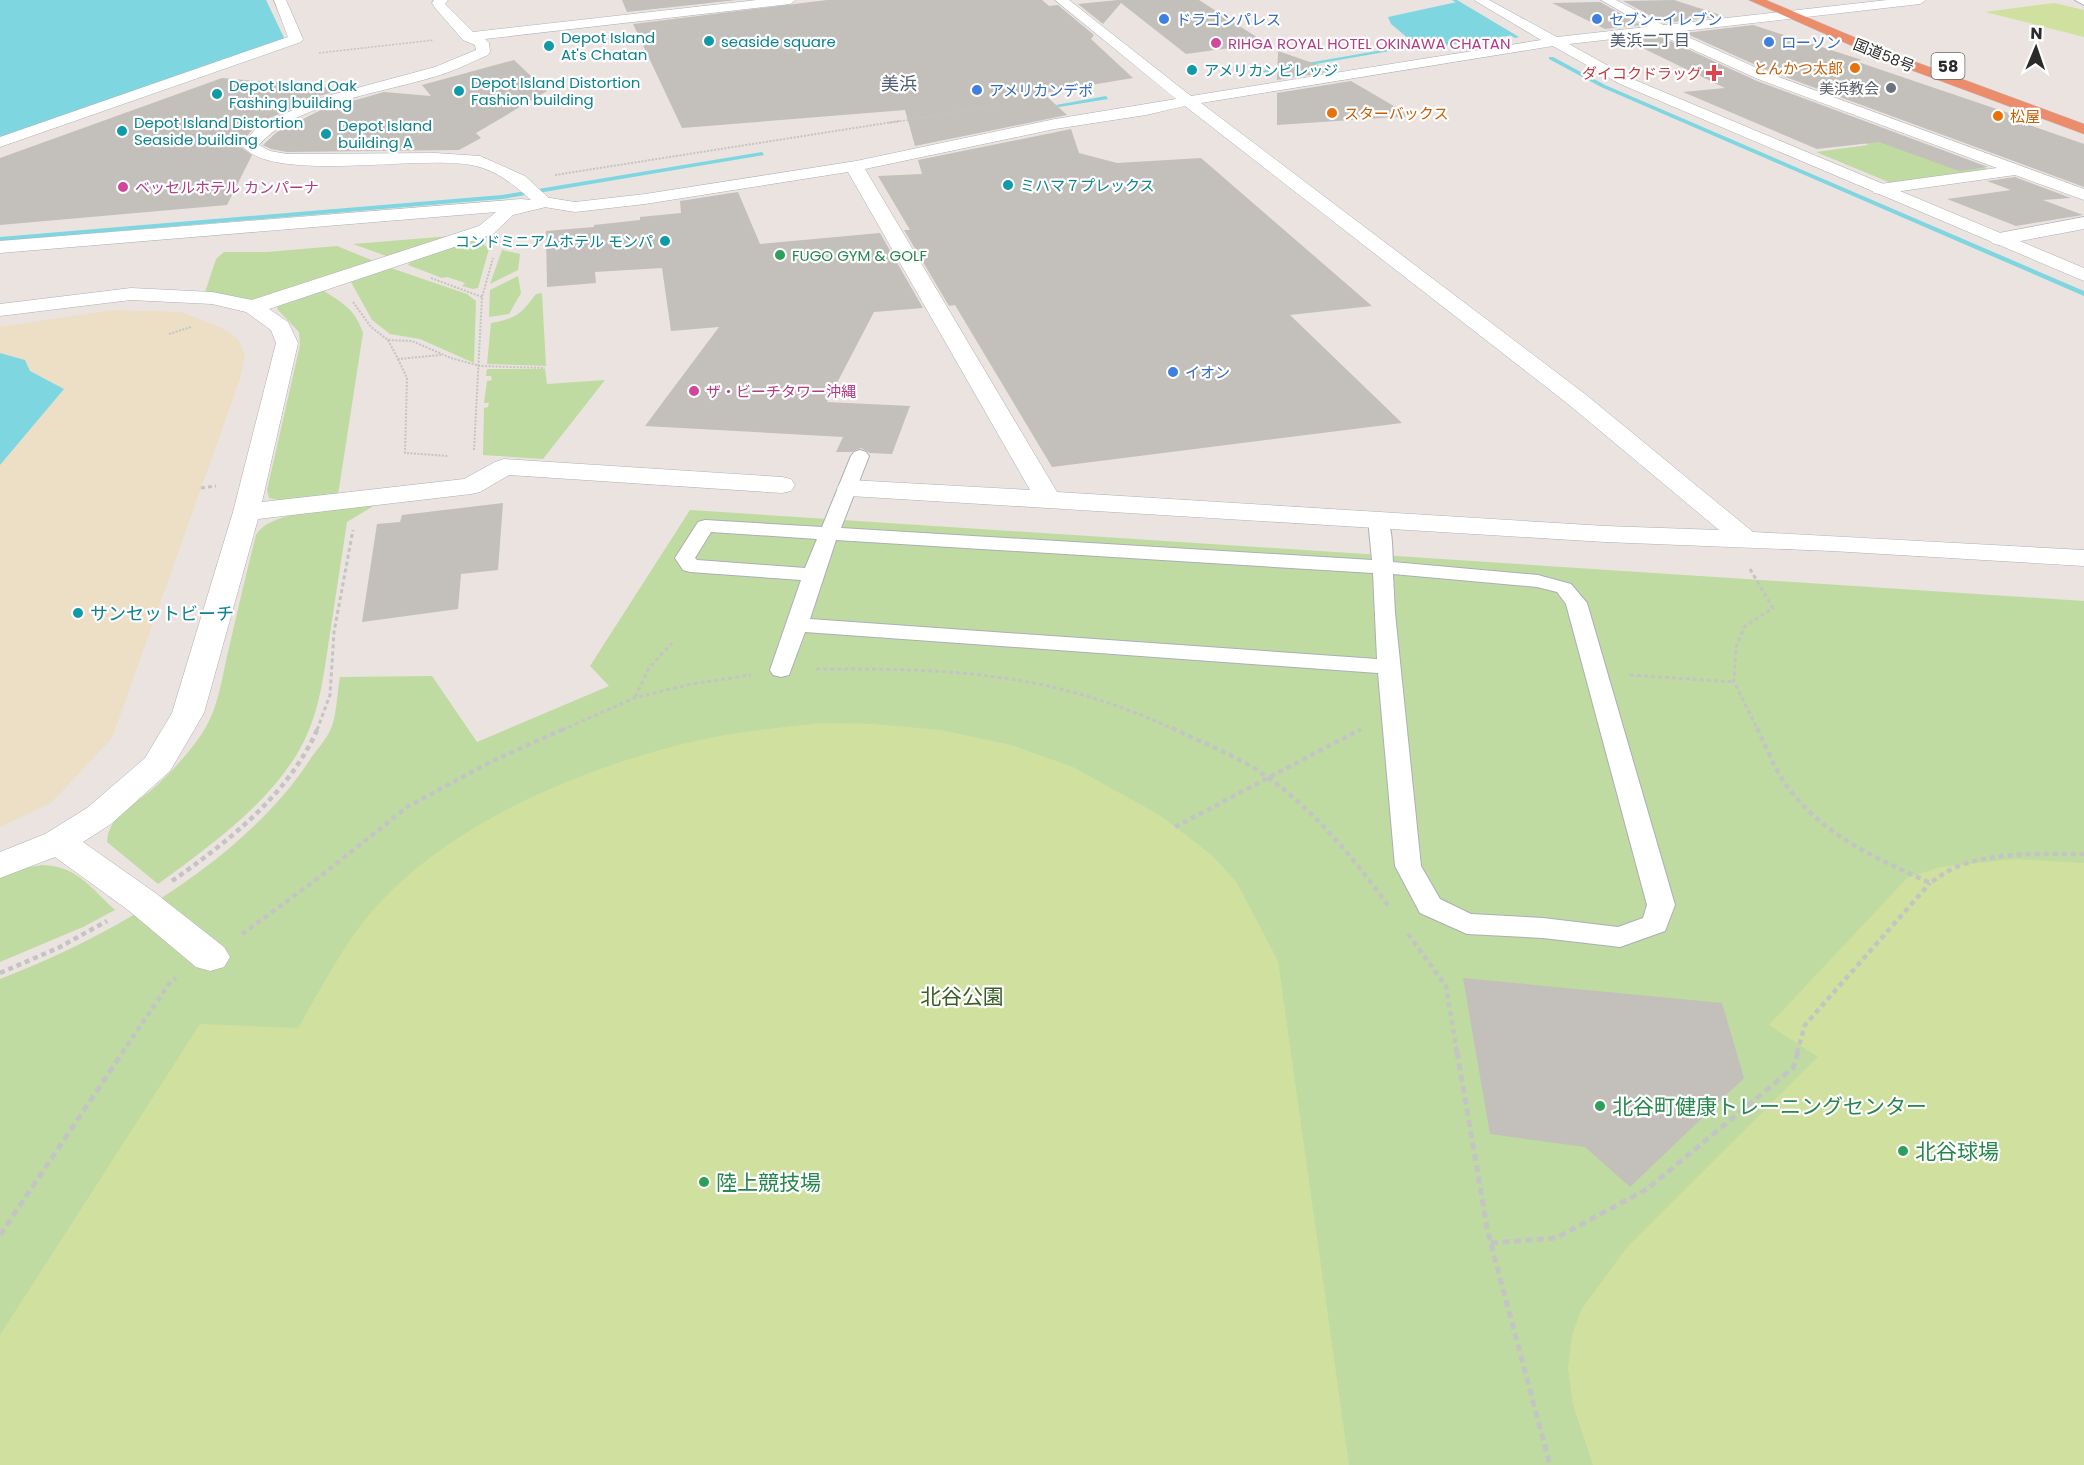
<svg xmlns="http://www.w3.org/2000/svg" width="2084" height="1465" viewBox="0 0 2084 1465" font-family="Poppins,'Noto Sans JP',sans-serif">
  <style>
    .green { fill: #bfdba2 }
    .sand { fill: #ecdfc5 }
    .pitch { fill: #d0e09f }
    .water { fill: #7ed6e0 }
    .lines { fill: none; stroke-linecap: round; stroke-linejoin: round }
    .stream { fill: #7ed6e0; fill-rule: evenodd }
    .building { fill: #c3bfba }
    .lane-casing { stroke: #abafb5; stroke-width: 2 }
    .street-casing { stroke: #abafb5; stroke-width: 1 }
    .secondary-casing { stroke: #abafb5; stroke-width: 1 }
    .highway-casing { stroke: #c4c4c4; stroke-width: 1 }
    .path-far4 { stroke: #c4c4c4; stroke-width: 1.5; stroke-dasharray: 2 1.5; stroke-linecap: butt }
    .path-far3 { stroke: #c4c4c4; stroke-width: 2; stroke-dasharray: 2 1.5; stroke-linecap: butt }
    .path-far2 { stroke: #c4c4c4; stroke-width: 3; stroke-dasharray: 4 3; stroke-linecap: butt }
    .path-far1 { stroke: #c4c4c4; stroke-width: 4.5; stroke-dasharray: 5 4; stroke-linecap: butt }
    .path { stroke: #c4c4c4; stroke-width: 5; stroke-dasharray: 7 4.5; stroke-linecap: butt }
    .lane { fill: #fff; fill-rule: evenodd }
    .street { fill: #fff; fill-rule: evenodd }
    .secondary { fill: #fff; fill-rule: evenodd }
    .highway { fill: #eb8c6a; fill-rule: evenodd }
    .shop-dot { fill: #3f7fe0; stroke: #fff; stroke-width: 2 }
    .culture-dot { fill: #0f9aa8; stroke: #fff; stroke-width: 2 }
    .hotel-dot { fill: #d1479c; stroke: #fff; stroke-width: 2 }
    .food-dot { fill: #e8710a; stroke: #fff; stroke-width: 2 }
    .health-dot { fill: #e0444e; stroke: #fff; stroke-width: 2 }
    .worship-dot { fill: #6b7280; stroke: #fff; stroke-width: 2 }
    .leisure-dot { fill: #2e9e5b; stroke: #fff; stroke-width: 2 }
    .labels { text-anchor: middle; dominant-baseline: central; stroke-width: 4.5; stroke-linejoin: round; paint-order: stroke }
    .far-shop-label { font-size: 15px; fill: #366cbe; stroke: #fff; text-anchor: start }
    .far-culture-label { font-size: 15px; fill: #0d838f; stroke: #fff; text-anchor: start }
    .far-hotel-label { font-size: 15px; fill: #b23c85; stroke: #fff; text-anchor: start }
    .far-street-label { font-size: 15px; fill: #2b2b2b; stroke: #fff }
    .far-food-label { font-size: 15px; fill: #c56008; stroke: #fff; text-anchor: start }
    .far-health-label { font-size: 15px; fill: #be3a42; stroke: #fff; text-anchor: end }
    .far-worship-label { font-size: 15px; fill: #5b616d; stroke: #fff; text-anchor: end }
    .far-leisure-label { font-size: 15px; fill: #27864d; stroke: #fff; text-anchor: start }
    .far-neighbourhood-label { font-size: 16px; fill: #505d76; stroke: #fff }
    .shield { fill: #fff; stroke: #6b6b6b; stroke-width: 1.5 }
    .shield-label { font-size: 16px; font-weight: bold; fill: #2b2b2b }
    .far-quarter-label { font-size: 18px; fill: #505d76; stroke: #fff }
    .culture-label { font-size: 18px; fill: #0d838f; stroke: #fff; text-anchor: start }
    .near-park-label { font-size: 21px; fill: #3a5f23; stroke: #fff }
    .near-leisure-label { font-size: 21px; fill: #27864d; stroke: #fff; text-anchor: start }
  </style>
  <rect width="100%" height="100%" fill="#ebe3df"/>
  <g class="green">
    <path d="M 1906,138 L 1988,169 L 1891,183 L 1816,152 L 1868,145 L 1864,142 Z"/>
    <path d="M 463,235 L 389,257 L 353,244 Z"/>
    <path d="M 477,239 L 489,249 L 478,288 L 473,289 L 462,286 L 465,283 L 447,277 L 442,278 L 408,265 L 412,260 Z"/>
    <path d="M 337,246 L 374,261 L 262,299 L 242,299 L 205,292 L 216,259 L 224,252 L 267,252 Z"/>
    <path d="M 502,250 L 520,254 L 518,270 L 490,284 Z"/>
    <path d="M 391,268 L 467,294 L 476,301 L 474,363 L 420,339 L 390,334 L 372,320 L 351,282 Z"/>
    <path d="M 518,276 L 521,293 L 509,314 L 489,317 L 490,290 Z"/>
    <path d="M 322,290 C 343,303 355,309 363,333 L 338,495 C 316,498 291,504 269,498 L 267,490 L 300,345 L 299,332 L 277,309 L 279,305 Z"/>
    <path d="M 542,293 L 546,366 L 487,364 L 491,323 C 517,318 520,315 536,294 Z"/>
    <path d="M 487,369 L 545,369 L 547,384 L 605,380 L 543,459 L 483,455 L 484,408 L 488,407 L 489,403 L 484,403 L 487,381 L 492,380 L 491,376 L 486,376 Z"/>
    <path d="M 375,505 L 347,522 C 341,561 335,601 329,640 C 324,673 320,707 306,737 C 277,799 211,845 158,884 L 107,842 C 108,814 138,803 156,786 C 172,771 186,756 199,738 C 218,712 221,682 228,652 C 237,613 246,574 256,535 C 270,509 346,508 375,505 Z"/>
    <path d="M 690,510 L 2084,601 L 2084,1465 L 0,1465 L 0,979 C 110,937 243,861 309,761 C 316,750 328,738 332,726 C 337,711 337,693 340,677 L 432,676 L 477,742 L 609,686 L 590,666 Z"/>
    <path d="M 42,865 C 77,866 90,887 115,910 L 83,927 L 0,962 L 0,877 L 19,869 Z"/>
  </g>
  <path class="sand" d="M 112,310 L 181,312 L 222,328 L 238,339 L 245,355 L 240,379 L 112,738 L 51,803 L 0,827 L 0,465 L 64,389 L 30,371 L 25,360 L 0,353 L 0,327 Z"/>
  <g class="pitch">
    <path d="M 2054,3 L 2084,10 L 2084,37 L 1985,12 Z"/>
    <path d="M 821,723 L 874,724 L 941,730 L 1011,745 L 1073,767 L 1161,816 L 1213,856 L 1237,883 L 1278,961 L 1349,1465 L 0,1465 L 0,1335 L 200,1024 L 298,1028 C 325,982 350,931 389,893 C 465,818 580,770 682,744 C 727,733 775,728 821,723 Z"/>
    <path d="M 2014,859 L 2084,863 L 2084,1465 L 1593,1465 L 1573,1405 L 1568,1368 L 1572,1336 L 1581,1310 L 1628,1246 L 1818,1057 L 1769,1025 L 1907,878 L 1940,867 Z"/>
  </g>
  <g class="water">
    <path d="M 0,0 L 266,0 L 285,40 L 0,139 Z"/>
    <path d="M 1457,2 L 1514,35 L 1421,49 L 1391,24 L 1388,17 Z"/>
    <path d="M 0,353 L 25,360 L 30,371 L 64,389 L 0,465 Z"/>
  </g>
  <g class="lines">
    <g class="stream">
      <path d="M 1452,0 L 1457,0 L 1519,37 L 1515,38 Z"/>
      <path d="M 1417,44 L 1419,46 L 1265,73 L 1262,71 Z"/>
      <path d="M 1549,57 L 1553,57 L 1605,85 L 2084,291 L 2084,296 L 1601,87 L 1549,59 Z"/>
      <path d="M 1106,96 L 1108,99 L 1059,107 L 1056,105 Z"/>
      <path d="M 762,152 L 764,155 L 502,199 L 0,241 L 0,237 L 502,195 Z"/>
    </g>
  </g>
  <g class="building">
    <path d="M 622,0 L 737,0 L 627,12 Z"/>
    <path d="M 827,0 L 1042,0 L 1049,6 L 1058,5 L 1094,35 L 1091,39 L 1133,78 L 1043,93 L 1067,115 L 915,146 L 905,110 L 682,128 L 633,24 Z"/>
    <path d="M 1118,0 L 1199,0 L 1266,43 L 1186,54 L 1121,3 L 1103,24 L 1078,4 Z"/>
    <path d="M 1674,0 L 1724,16 L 1664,23 L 1623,1 Z"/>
    <path d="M 1600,2 L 1641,25 L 1605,29 L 1552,3 Z"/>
    <path d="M 1753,25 L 1862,60 L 1855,61 L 2029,120 L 2018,121 L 2084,144 L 2084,187 L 1769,71 L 1685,33 Z"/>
    <path d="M 1659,36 L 1757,81 L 1988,167 L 1959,171 L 1879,142 L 1817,149 L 1683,92 L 1725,88 L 1626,40 Z"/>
    <path d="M 1278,51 L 1330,69 L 1334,71 L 1277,80 Z"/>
    <path d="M 514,60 L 547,91 L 476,133 L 481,138 L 459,150 L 287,152 L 271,149 L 263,145 L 277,132 L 321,110 L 384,92 L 431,96 L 422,85 Z"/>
    <path d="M 222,78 L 345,89 L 319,96 L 257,124 L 240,144 L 241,147 L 252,155 L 227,205 L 0,225 L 0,158 Z"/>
    <path d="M 1351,81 L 1411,116 L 1277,125 L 1277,93 Z"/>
    <path d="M 1071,129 L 1079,153 L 1117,163 L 1201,158 L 1372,306 L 1290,315 L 1402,423 L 1052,467 L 955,305 L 949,306 L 904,230 L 910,230 L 878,176 L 922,174 L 918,160 Z"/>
    <path d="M 2015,177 L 2071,198 L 2043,200 L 2083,215 L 2016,226 L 1947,199 L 2011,190 L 1987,181 Z"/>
    <path d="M 738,192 L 760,244 L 880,233 L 923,308 L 874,312 L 827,402 L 910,406 L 892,454 L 870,453 L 861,448 L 851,452 L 836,452 L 843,437 L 645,426 L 719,327 L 671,331 L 662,268 L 595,272 L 596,283 L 547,287 L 546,231 L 594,227 L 594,225 L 640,220 L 640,217 L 681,213 L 680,201 Z"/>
    <path d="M 503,503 L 498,570 L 461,574 L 458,609 L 362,622 L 377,524 L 400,522 L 402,515 Z"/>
    <path d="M 1463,978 L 1722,1003 L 1744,1078 L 1630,1187 L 1585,1147 L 1490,1134 Z"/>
  </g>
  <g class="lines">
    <defs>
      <g id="lane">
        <path d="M 2075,0 L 2084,0 L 2084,5 Z"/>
        <path d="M 860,450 L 866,452 L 869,456 L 841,528 L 1372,560 L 1368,519 L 1371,515 L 1385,515 C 1393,528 1392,547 1393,562 L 1538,575 L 1571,584 L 1587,603 L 1675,905 L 1665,931 L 1620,947 L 1543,938 L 1467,934 L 1420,913 L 1395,866 L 1378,673 L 805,632 L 789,675 L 781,677 L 773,675 L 770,670 L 801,580 L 690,572 L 683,570 L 675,558 L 698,522 L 705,520 L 822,527 L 851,456 L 854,452 ZM 711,532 L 817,539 L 805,568 L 697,560 L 695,558 ZM 836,540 L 1373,573 L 1377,659 L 810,619 ZM 1393,574 L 1537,587 L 1557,592 L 1566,604 L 1647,905 L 1643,918 L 1618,927 L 1543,918 L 1471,914 L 1440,899 L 1421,866 L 1395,613 Z"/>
      </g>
      <g id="street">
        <path d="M 274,0 L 286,0 L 303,39 L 301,42 L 0,147 L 0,137 L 288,37 Z"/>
        <path d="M 434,0 L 448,0 L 445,4 L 473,32 L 757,0 L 796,0 L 790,4 L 485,39 L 489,43 L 490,52 L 488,55 C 474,61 460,68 446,73 C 392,92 297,101 259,145 L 270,151 L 287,154 L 435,153 L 480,156 L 525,176 L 553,202 L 550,206 L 513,215 L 493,234 L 269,309 L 288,322 L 298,343 L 262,502 L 464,479 L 495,462 L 504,459 L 782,477 L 791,479 L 795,485 L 791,491 L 782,493 L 509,475 L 480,492 L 471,494 L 258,519 L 204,713 L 170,771 L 111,824 L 83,842 L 154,892 L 224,947 L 230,957 L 224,967 L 210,971 L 196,967 L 128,910 L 55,857 L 0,878 L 0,852 L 45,834 L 87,808 L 145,758 L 172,713 L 233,512 L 276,343 L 271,330 L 246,312 L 212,304 L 131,300 L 0,316 L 0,304 L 131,288 L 212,292 L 252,300 L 479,226 L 496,212 L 0,253 L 0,241 L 521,199 L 531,200 C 516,186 497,171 476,166 C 426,153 270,185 242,145 L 259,125 L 320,98 L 435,67 L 476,50 L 475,45 L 463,40 L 436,9 L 432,3 Z"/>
        <path d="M 1601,0 L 1616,0 L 1677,32 L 1768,73 L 2084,189 L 2084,200 L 2015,175 L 1880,194 L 1874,193 L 1871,189 L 1874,185 L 1880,184 L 1997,168 L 1758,79 L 1667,38 Z"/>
        <path d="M 2084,217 L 2084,229 L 1999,245 L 1992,243 L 1989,239 L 1992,235 L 1999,233 Z"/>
      </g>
      <path id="secondary" d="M 1055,0 L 1069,0 L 1191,96 L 1541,40 L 1474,0 L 1489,0 L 1557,37 L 1887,0 L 1926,0 L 1920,4 L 1569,44 L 1630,78 L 2084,268 L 2084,281 L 1620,84 L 1553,46 L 1201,103 L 1585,394 L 1753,532 L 2084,550 L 2084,566 L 1832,551 L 1605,542 L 850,496 L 841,494 L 837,488 L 841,482 L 850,480 L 1030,490 L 848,172 L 645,204 L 575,212 L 538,206 L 535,202 L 538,198 L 544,197 L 575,202 L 645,194 L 856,161 L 1055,119 L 1176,99 ZM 1185,106 L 1568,404 L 1719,530 L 1605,526 L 1057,492 L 865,169 L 1055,129 L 1146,115 Z"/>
      <path id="highway" d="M 1749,0 L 1766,0 L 1894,54 L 2084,124 L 2084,134 L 1884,60 Z"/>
    </defs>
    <use href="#lane" class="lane-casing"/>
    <use href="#street" class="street-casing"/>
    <use href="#secondary" class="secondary-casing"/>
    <use href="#highway" class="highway-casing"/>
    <g class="path-far4">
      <path d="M 319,53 L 434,40"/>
      <path d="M 889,123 L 995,106"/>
    </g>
    <g class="path-far3">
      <path d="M 555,175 L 899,121"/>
      <path d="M 431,278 L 482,297"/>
      <path d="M 353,302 L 371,327 L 388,340 L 412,341 L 451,358 L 480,366 L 545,368"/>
      <path d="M 169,334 L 191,327"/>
      <path d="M 388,340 L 398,359 L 441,355"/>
      <path d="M 398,359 L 407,378 L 405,453 L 449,456"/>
      <path d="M 474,450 L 482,297 L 493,258"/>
    </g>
    <g class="path-far2">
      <path d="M 201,488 L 216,486"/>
      <path d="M 1750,569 L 1773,608 L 1745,626 L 1736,647 L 1734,682 L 1758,730"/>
      <path d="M 816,669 C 948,668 1053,672 1175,730"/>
      <path d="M 1630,675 L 1734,682"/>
      <path d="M 635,697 L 649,668 L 672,643"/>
      <path d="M 317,730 L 330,695 L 334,632 L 353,530"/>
      <path d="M 562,730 L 634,698 L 691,684 L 751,675"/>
    </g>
    <g class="path-far1">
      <path d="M 1172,728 C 1202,743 1236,755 1263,774 C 1314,809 1354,859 1390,908"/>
      <path d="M 1757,728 C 1766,746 1773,766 1784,782 C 1822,836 1873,856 1930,883 C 1938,878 1945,872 1954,868 C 1993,851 2043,854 2084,854"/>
      <path d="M 1175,827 L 1361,729"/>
      <path d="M 172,881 C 229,841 289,794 318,728"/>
      <path d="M 242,934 L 317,879 L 407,807 L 492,761 L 566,728"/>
      <path d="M 1408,934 L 1446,986 L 1457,1053"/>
      <path d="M 0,973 L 58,948 L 107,921"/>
      <path d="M 122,1053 L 171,981 L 176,978"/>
      <path d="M 1797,1053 L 1805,1025 L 1930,883"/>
    </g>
    <g class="path">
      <path d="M 1457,1052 L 1488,1233 L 1550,1465"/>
      <path d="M 0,1235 L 123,1052"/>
      <path d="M 1491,1243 L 1556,1238 L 1647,1189 L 1793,1068 L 1798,1052"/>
    </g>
    <use href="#lane" class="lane"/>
    <use href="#street" class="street"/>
    <use href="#secondary" class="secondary"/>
    <use href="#highway" class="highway"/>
  </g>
  <g class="shop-dot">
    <circle cx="1164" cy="19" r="6"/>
    <circle cx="1597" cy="19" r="6"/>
    <circle cx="1769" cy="42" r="6"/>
    <circle cx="977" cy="90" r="6"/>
    <circle cx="1173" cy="372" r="6"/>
  </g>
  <g class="culture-dot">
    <circle cx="709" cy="41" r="6"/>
    <circle cx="549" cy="46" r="6"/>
    <circle cx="1192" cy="70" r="6"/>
    <circle cx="459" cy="91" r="6"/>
    <circle cx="217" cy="94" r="6"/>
    <circle cx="122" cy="131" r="6"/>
    <circle cx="326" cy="134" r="6"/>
    <circle cx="1008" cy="185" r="6"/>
    <circle cx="665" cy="241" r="6"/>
    <circle cx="78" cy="613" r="6"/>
  </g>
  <g class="hotel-dot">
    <circle cx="1216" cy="43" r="6"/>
    <circle cx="123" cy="187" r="6"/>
    <circle cx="694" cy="391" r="6"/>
  </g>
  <g class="food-dot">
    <circle cx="1855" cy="68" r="6"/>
    <circle cx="1332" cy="113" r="6"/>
    <circle cx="1998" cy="116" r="6"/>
  </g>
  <path class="health-dot" d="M1711 64h6v6h6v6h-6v6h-6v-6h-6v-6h6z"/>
  <circle class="worship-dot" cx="1891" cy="88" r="6"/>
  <g class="leisure-dot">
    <circle cx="780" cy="255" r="6"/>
    <circle cx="1600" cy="1106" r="6"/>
    <circle cx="1903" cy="1151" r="6"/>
    <circle cx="704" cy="1182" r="6"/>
  </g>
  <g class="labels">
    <g class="far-shop-label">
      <text x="1176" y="19">ドラゴンパレス</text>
      <text x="1609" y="19">セブン-イレブン</text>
      <text x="1781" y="42">ローソン</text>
      <text x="989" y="90">アメリカンデポ</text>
      <text x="1185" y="372">イオン</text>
    </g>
    <g class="far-culture-label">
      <text x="561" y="37">Depot Island<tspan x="561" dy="17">At's Chatan</tspan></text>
      <text x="721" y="41">seaside square</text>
      <text x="1204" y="70">アメリカンビレッジ</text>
      <text x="471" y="82">Depot Island Distortion<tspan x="471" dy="17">Fashion building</tspan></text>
      <text x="229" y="85">Depot Island Oak<tspan x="229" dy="17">Fashing building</tspan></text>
      <text x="134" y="122">Depot Island Distortion<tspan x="134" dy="17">Seaside building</tspan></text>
      <text x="338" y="125">Depot Island<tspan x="338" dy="17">building A</tspan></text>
      <text x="1020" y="185">ミハマ７プレックス</text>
      <text x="653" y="241" text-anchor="end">コンドミニアムホテル モンパ</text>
    </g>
    <g class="far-hotel-label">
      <text x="1228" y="43">RIHGA ROYAL HOTEL OKINAWA CHATAN</text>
      <text x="135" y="187">ベッセルホテル カンパーナ</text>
      <text x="706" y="391">ザ・ビーチタワー沖縄</text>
    </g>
    <g class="far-street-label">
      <text transform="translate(1884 55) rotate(22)">国道58号</text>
    </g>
    <g class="far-food-label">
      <text x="1843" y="68" text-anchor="end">とんかつ太郎</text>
      <text x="1344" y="113">スターバックス</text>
      <text x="2010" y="116">松屋</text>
    </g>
    <g class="far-health-label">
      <text x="1702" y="73">ダイコクドラッグ</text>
    </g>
    <g class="far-worship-label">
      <text x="1879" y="88">美浜教会</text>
    </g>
    <g class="far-leisure-label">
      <text x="792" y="255">FUGO GYM &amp; GOLF</text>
    </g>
    <g class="far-neighbourhood-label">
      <text x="1650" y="40">美浜二丁目</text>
    </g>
    <rect class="shield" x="1931.5" y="53" width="33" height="26" rx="4.5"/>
    <g class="shield-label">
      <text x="1948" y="66">58</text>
    </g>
    <g class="far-quarter-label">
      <text x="899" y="83">美浜</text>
    </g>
    <g class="culture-label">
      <text x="90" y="613">サンセットビーチ</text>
    </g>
    <g class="near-park-label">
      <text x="962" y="996">北谷公園</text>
    </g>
    <g class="near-leisure-label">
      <text x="1612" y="1106">北谷町健康トレーニングセンター</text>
      <text x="1915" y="1151">北谷球場</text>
      <text x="716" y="1182">陸上競技場</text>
    </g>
  </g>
  <g transform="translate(2036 48) rotate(2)" stroke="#ffffff" stroke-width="4.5" paint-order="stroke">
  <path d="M0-4.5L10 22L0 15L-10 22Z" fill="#2b2b2b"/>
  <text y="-9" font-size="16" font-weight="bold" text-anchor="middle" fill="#2b2b2b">N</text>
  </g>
</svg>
